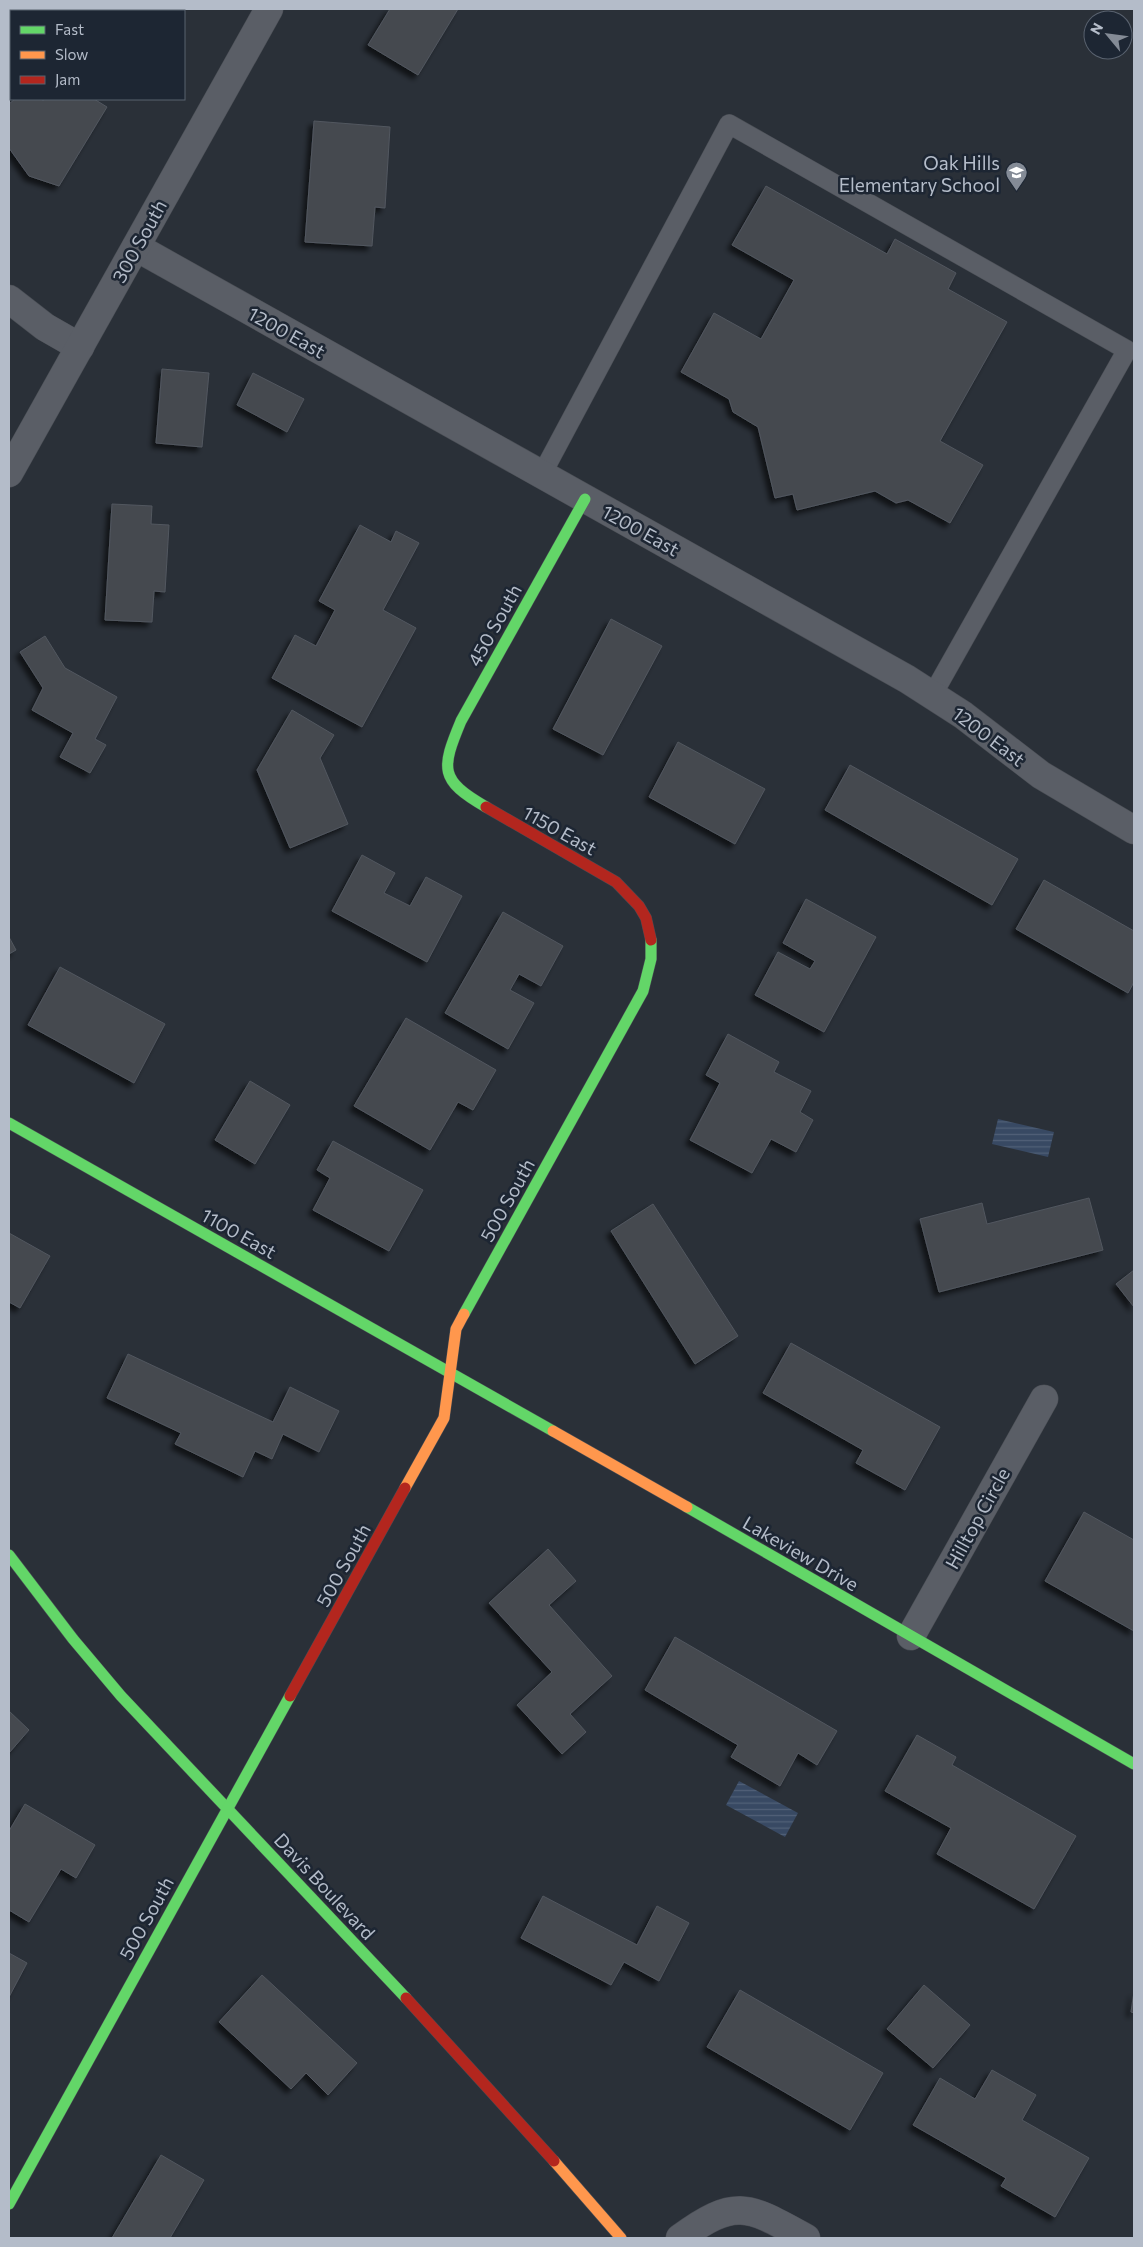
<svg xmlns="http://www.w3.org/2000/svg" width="1143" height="2247" viewBox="0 0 1143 2247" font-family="Commissioner,sans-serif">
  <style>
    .water { fill: url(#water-rules) }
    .building { fill: #444950; stroke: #52575f; filter: url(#shadow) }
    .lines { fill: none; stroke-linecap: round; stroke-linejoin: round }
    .lane-casing { stroke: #484c53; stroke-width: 20 }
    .street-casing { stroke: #484c53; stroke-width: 29 }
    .fast-casing { stroke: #484c53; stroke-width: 12 }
    .slow-casing { stroke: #484c53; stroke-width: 12 }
    .jam-casing { stroke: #484c53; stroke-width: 12 }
    .lane { stroke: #5a5e66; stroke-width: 19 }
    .street { stroke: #5a5e66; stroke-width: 28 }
    .fast { stroke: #63d668; stroke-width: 11 }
    .slow { stroke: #ff974d; stroke-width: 11 }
    .jam { stroke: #b3261e; stroke-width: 11 }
    .labels { text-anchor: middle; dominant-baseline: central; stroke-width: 5; stroke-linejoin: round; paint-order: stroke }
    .poi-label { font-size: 19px; fill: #b4bcc9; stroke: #1d2633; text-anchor: end }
    .street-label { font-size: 19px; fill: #b4bcc9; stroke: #1d2633 }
  </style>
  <defs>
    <pattern id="water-rules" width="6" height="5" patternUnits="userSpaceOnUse" patternTransform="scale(1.25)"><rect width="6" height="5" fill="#384963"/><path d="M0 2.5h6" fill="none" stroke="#526178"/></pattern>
    <filter id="shadow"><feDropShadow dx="-4.5" dy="4.5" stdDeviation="2.5" flood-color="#0009"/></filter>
  </defs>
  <rect width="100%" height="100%" fill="#2a3038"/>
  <g class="water">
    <path d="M 998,1119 L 1054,1132 L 1048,1157 L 992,1144 Z"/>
    <path d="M 739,1781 L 798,1813 L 785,1837 L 726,1805 Z"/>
  </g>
  <g class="building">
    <path d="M 63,9 L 163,9 L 161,11 L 61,11 Z"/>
    <path d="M 390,9 L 458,9 L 418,75 L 368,45 Z"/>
    <path d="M 15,99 L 42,99 L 43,101 L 44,99 L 94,99 L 107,107 L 59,186 L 29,176 L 9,148 L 9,104 Z"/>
    <path d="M 314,121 L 390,127 L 385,208 L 375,207 L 372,246 L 305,242 Z"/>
    <path d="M 766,186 L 887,254 L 895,239 L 956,273 L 948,289 L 1007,322 L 940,441 L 983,465 L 950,523 L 908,500 L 896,503 L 875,491 L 797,510 L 793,494 L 775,498 L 758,427 L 733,412 L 729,399 L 681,372 L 714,313 L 761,339 L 794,280 L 732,245 Z"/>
    <path d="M 162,369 L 209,373 L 202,447 L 156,443 Z"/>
    <path d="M 253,373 L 304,399 L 287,432 L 237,405 Z"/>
    <path d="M 112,504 L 152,506 L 151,524 L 169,525 L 165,592 L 154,591 L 152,622 L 105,620 Z"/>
    <path d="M 360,525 L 391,542 L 396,531 L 419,543 L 383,610 L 416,628 L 362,727 L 272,678 L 295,635 L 316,646 L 335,610 L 319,601 Z"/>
    <path d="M 611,619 L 662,646 L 603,755 L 553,729 Z"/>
    <path d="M 45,636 L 65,668 L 117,697 L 95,739 L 106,745 L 90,773 L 60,757 L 73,733 L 32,710 L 43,688 L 20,652 Z"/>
    <path d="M 292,710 L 334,735 L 320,758 L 348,824 L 290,848 L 257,770 Z"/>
    <path d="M 678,742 L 765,789 L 735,844 L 649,797 Z"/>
    <path d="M 850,765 L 1018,859 L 992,905 L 825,810 Z"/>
    <path d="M 362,855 L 395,873 L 384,893 L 410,906 L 426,877 L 462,896 L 427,962 L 332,911 Z"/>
    <path d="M 1044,880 L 1134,931 L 1134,982 L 1128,993 L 1016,929 Z"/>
    <path d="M 806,899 L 876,937 L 824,1032 L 755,995 L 778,952 L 810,969 L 815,961 L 783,943 Z"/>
    <path d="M 503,912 L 563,946 L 541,986 L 519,974 L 510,990 L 534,1003 L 508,1049 L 445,1013 Z"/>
    <path d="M 9,937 L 16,950 L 9,954 Z"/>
    <path d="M 60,967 L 165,1024 L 134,1083 L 28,1025 Z"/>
    <path d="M 406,1018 L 496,1070 L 473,1110 L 458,1102 L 430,1150 L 354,1106 Z"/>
    <path d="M 728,1034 L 779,1062 L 774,1072 L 811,1091 L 800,1112 L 813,1120 L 796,1152 L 771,1139 L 752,1173 L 690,1140 L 720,1083 L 706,1075 Z"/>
    <path d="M 250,1081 L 290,1105 L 255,1164 L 215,1140 Z"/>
    <path d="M 333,1141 L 423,1190 L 389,1251 L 313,1210 L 330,1178 L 317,1170 Z"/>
    <path d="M 1089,1198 L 1103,1250 L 939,1292 L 920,1219 L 982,1203 L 987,1224 Z"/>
    <path d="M 653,1204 L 738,1336 L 695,1364 L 611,1231 Z"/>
    <path d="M 9,1233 L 50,1256 L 20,1308 L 9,1302 Z"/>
    <path d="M 1134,1270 L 1134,1307 L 1116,1284 Z"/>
    <path d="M 791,1343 L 940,1427 L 905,1490 L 856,1463 L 863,1450 L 763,1393 Z"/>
    <path d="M 128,1354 L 273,1422 L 290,1387 L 339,1411 L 319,1452 L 283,1434 L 272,1459 L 255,1451 L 243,1477 L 175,1444 L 181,1433 L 107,1398 Z"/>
    <path d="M 1084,1512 L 1134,1540 L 1134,1631 L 1045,1581 Z"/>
    <path d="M 548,1549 L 576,1581 L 549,1605 L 612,1676 L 570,1714 L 586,1732 L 562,1754 L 517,1705 L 552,1672 L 489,1603 Z"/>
    <path d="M 675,1637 L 837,1731 L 817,1765 L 798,1753 L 780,1786 L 731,1757 L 738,1745 L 645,1690 Z"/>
    <path d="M 9,1711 L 29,1730 L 9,1753 Z"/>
    <path d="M 917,1735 L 956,1757 L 952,1765 L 1076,1836 L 1034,1909 L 937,1854 L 951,1828 L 885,1791 Z"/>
    <path d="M 25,1804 L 95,1845 L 76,1878 L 61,1869 L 29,1922 L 9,1910 L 9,1831 Z"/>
    <path d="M 543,1896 L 637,1945 L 657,1906 L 689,1923 L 659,1981 L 624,1962 L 611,1985 L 521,1938 Z"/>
    <path d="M 9,1953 L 27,1963 L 9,1997 Z"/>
    <path d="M 262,1975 L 357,2063 L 328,2095 L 306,2073 L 291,2089 L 219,2022 Z"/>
    <path d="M 924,1985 L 970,2025 L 933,2068 L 887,2029 Z"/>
    <path d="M 740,1990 L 883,2073 L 850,2130 L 707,2047 Z"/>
    <path d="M 1134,1992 L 1134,2013 L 1131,2012 Z"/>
    <path d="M 992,2070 L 1036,2095 L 1022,2120 L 1089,2158 L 1055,2217 L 1001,2186 L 1006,2178 L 913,2125 L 940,2078 L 975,2099 Z"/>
    <path d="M 161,2155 L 204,2180 L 170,2238 L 112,2238 Z"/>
  </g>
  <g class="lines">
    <defs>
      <path id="lane" d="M 542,474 L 729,124 L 1127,350 L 933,694"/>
      <g id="street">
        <path d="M 136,247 L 907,679 L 963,715 L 1041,775 L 1134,830"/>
        <path d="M 9,299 L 45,327 L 80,347"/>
        <path d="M 9,473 L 269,9"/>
        <path d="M 911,1636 L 1044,1399"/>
        <path d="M 680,2238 C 736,2197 748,2206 806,2238"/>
      </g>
      <g id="fast">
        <path d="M 486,807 C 439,780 441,769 461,721 L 585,499"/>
        <path d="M 9,1123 L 553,1431"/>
        <path d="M 464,1314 L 643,991 L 651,959 L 651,940"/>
        <path d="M 687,1507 L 1134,1764"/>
        <path d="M 9,1555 L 73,1639 L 121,1696 L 406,1998"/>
        <path d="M 9,2204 L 290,1696"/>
      </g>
      <g id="slow">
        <path d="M 553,1431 L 687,1507"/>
        <path d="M 405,1488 L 444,1418 L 456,1329 L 464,1314"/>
        <path d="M 554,2161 L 621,2238"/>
      </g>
      <g id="jam">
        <path d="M 486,807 L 616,882 L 639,906 L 646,918 L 651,940"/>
        <path d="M 290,1696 L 405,1488"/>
        <path d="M 406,1998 L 554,2161"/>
      </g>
    </defs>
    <use href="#lane" class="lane-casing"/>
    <use href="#street" class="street-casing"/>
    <use href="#fast" class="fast-casing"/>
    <use href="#slow" class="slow-casing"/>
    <use href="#jam" class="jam-casing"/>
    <use href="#lane" class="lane"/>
    <use href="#street" class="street"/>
    <use href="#fast" class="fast"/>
    <use href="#slow" class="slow"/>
    <use href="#jam" class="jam"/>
  </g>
  <defs>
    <symbol id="school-pin" viewBox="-11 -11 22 30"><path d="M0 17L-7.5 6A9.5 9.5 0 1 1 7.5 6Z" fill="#848b96" stroke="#1d2633"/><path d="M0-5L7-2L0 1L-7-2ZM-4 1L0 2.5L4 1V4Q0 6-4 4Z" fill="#fff"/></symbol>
  </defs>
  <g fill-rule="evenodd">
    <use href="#school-pin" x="1004" y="160" width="25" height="34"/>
  </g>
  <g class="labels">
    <g class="poi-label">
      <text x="1000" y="162">Oak Hills<tspan x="1000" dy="22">Elementary School</tspan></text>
    </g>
    <g class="street-label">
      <text transform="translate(139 241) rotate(-61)">300 South</text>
      <text transform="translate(287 332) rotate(29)">1200 East</text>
      <text transform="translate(641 530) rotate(29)">1200 East</text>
      <text transform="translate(494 625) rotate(-61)">450 South</text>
      <text transform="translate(989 736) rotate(37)">1200 East</text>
      <text transform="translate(560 830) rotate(29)">1150 East</text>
      <text transform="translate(507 1200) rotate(-61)">500 South</text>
      <text transform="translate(239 1233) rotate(29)">1100 East</text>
      <text transform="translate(977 1518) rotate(-61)">Hilltop Circle</text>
      <text transform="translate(801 1553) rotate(30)">Lakeview Drive</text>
      <text transform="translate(343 1565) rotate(-61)">500 South</text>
      <text transform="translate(325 1886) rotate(47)">Davis Boulevard</text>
      <text transform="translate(146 1918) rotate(-61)">500 South</text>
    </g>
  </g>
  <rect width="1143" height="2247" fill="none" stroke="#b4bcc9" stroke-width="20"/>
  <rect x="10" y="10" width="175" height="90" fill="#1d2633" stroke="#59626f"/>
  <rect x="20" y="26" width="25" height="8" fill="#63d668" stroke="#59626f"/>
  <text x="55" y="35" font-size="15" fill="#b4bcc9">Fast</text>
  <rect x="20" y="51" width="25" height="8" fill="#ff974d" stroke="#59626f"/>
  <text x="55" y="60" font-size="15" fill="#b4bcc9">Slow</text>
  <rect x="20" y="76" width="25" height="8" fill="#b3261e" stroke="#59626f"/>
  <text x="55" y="85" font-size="15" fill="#b4bcc9">Jam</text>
  <g transform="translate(1108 35) rotate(299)"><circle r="24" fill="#1d2633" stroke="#59626f"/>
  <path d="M0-4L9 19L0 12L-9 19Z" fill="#848b96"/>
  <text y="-8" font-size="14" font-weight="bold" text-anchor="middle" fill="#b4bcc9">N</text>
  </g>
</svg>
